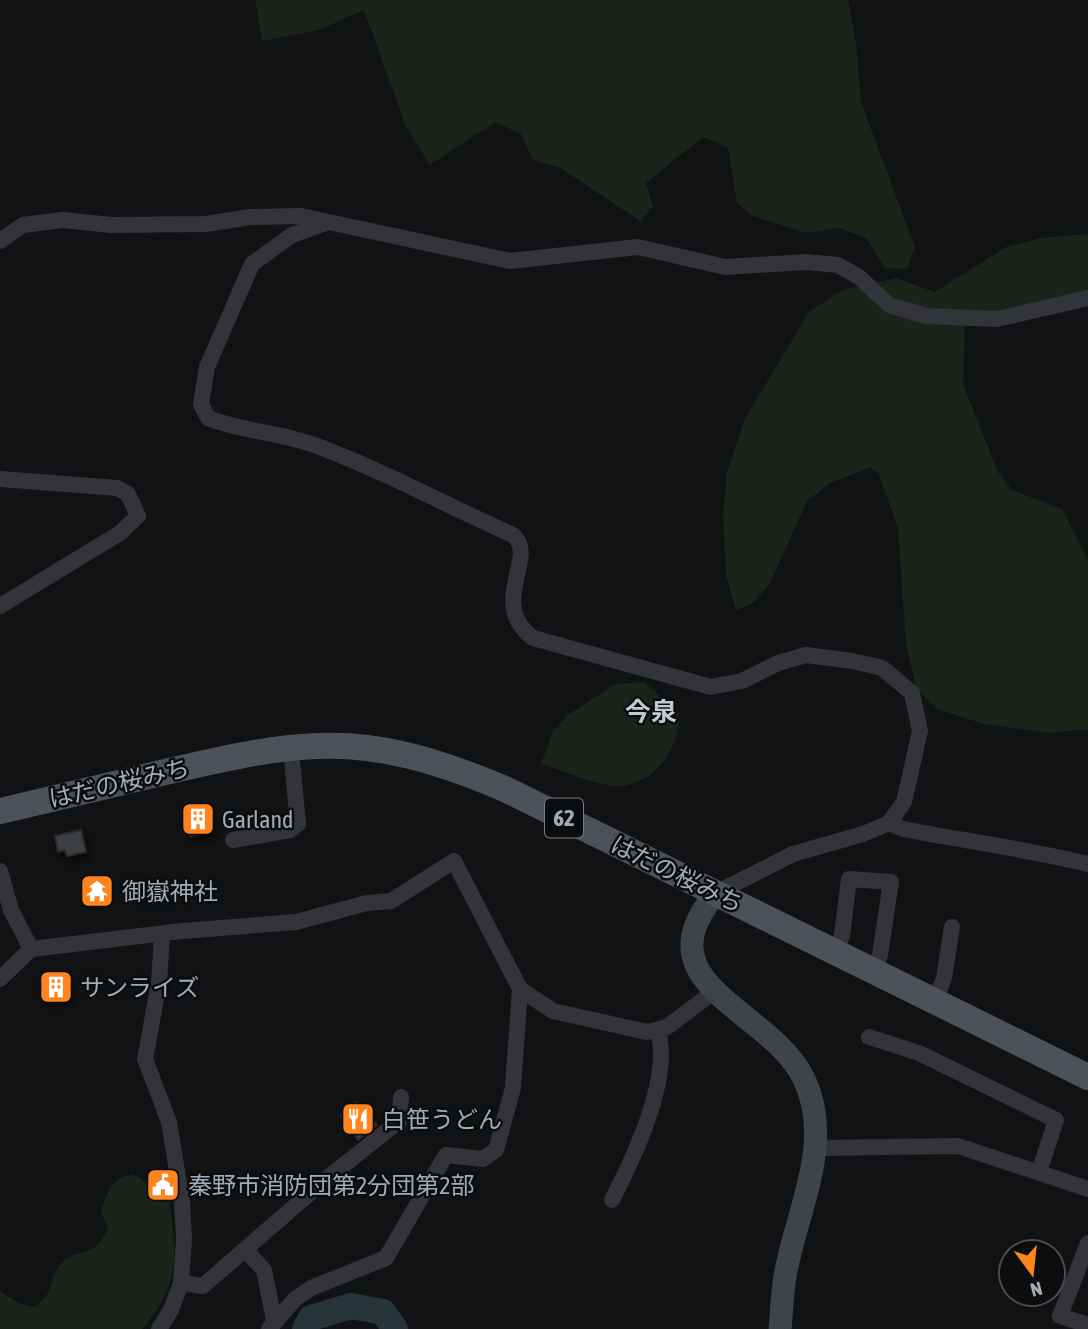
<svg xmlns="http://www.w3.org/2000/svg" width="1088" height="1329" viewBox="0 0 1088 1329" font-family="'Asap Condensed','Noto Sans JP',sans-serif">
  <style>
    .green { fill: #1c231b }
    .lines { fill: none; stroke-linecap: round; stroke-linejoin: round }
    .river { stroke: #273438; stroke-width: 26 }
    .building { fill: #3d4043; stroke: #2b2c2f; stroke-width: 2; filter: url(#shadow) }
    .street { stroke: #323439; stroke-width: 16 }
    .secondary { stroke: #404449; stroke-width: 23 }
    .primary { stroke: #4e5258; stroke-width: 26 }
    .labels { text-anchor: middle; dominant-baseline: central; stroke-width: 5; stroke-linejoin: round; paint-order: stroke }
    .shield { fill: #0c0d0e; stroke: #747c83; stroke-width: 2 }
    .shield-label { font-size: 23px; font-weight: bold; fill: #a1acb5 }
    .street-label { font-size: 24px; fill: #a1acb5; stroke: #0c0d0e }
    .poi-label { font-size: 24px; fill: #a1acb5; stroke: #0c0d0e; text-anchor: start }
    .neighbourhood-label { font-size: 26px; font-weight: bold; fill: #c3c9d1; stroke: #0c0d0e }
  </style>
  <defs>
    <filter id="shadow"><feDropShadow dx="3" dy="5" stdDeviation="3.5" flood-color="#0009"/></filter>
  </defs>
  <rect width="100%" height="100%" fill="#111213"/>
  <g class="green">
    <path d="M 255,0 L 848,0 L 856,43 L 861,102 L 915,247 L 907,269 L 885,268 L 866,238 L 839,228 L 807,233 L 752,216 L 737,203 L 728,147 L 703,137 L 646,183 L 653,207 L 640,221 L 560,168 L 533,160 L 521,134 L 495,122 L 430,165 L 406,127 L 364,10 L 319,30 L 262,41 Z"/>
    <path d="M 1088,234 L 1088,305 L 1027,305 L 965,327 L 963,384 L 998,472 L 1012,490 L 1062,509 L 1088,560 L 1088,729 L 1049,733 L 984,724 L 937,709 L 916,688 L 906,644 L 898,529 L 879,474 L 870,467 L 829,484 L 807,501 L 770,583 L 754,602 L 736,611 L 726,575 L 723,514 L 727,472 L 745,419 L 809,312 L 843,290 L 896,278 L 935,292 L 1006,247 L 1041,238 Z"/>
    <path d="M 644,682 L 678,711 C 683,744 656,785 619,786 C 599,787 562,770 541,764 L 553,731 L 569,714 L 616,684 Z"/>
    <path d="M 132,1174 C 147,1180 154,1194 169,1202 C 178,1256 179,1287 142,1329 L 0,1329 L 0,1291 L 19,1303 L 34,1307 C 57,1291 46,1284 59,1266 C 75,1245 94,1263 108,1228 L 101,1211 C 107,1192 112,1179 132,1174 Z"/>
  </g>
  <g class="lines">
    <path class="river" d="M 305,1329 L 311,1318 L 351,1306 L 383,1312 L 395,1329"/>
  </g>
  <g class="building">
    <path d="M 206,803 L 212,832 L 190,836 L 185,806 Z"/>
    <path d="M 81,830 L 86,852 L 67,856 L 65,850 L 58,852 L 55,836 Z"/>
    <path d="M 104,882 L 107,896 L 91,900 L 88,885 Z"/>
    <path d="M 66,974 L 70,996 L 46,1001 L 42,979 Z"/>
    <path d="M 357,1102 L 377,1125 L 358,1140 L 341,1115 Z"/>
  </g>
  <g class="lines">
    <g class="street">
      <path d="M 326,223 L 292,235 L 252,264 L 207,367 L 201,404 L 208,418 C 243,432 281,432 317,446 C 384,471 448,506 513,535 C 539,556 487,604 533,638 L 711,687 L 742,681 L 778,663 L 806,655 L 853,661 L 882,668 L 912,693 L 920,731 L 904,802 L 889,823 L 863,834 L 793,854 L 716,893"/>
      <path d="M 0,241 L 23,225 L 62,220 L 112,225 L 206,224 L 250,217 L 301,216 L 510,261 L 638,247 L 725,267 L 806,262 L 838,265 L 859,277 L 889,305 L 926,316 L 997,319 L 1088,298"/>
      <path d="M 0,479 L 117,488 L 128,494 L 138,516 L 120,533 L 0,606"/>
      <path d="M 889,823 L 903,829 C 965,841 1027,849 1088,864"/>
      <path d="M 233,840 L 290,830 L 298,824 L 291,749"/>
      <path d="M 0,871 L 11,910 L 31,949"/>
      <path d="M 836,952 L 842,936 L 849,879 L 891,882 L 880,955 L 874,970"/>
      <path d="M 0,979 L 31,949 L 182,931 L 296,922 L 367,903 L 391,901 L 454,861 L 520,989 L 553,1011 L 647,1032 L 667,1027 L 715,991"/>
      <path d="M 935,1001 L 944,978 L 952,927"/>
      <path d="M 869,1037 L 919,1053 L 1056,1120 L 1039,1172"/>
      <path d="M 816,1148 L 958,1146 L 1088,1189"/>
      <path d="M 612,1200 C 634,1157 672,1078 658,1031"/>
      <path d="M 1088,1243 L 1060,1316 L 1088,1325"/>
      <path d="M 245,1250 L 264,1270 L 274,1320"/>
      <path d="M 181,1283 L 203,1286 L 325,1180 L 399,1121 L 401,1097"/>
      <path d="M 159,1329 L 171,1310 L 181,1283 L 184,1239 L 182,1202 L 169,1122 L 145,1059 L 159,983 L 162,936"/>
      <path d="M 269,1329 L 295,1299 L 311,1288 L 386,1258 L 446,1155 L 483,1159 L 496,1150 L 513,1088 L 520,989"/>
    </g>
    <path class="secondary" d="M 716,893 C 638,985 771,1009 804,1079 C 834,1141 798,1208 786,1271 C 782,1289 782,1310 780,1329"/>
    <path class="primary" d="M 0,811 C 54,798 108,786 161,773 C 227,758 299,739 367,748 C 415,754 460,770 505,789 L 1088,1077"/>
  </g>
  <defs>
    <symbol id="building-square" viewBox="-11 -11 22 22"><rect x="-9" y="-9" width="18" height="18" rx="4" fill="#ff841e" stroke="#0c0d0e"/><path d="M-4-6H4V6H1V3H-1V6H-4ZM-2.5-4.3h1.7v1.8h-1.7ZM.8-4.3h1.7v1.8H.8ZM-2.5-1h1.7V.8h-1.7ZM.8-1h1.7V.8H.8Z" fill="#fff"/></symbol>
    <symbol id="temple-square" viewBox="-11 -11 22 22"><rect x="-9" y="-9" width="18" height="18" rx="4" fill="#ff841e" stroke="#0c0d0e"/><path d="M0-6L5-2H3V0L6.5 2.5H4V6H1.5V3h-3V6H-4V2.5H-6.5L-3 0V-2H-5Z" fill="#fff"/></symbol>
    <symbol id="restaurant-square" viewBox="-11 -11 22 22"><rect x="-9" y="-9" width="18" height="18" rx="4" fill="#ff841e" stroke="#0c0d0e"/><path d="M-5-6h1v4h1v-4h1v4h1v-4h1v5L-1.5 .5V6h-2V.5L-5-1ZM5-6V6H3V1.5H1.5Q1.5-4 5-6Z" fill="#fff"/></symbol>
    <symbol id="civic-square" viewBox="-11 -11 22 22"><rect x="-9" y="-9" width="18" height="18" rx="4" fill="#ff841e" stroke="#0c0d0e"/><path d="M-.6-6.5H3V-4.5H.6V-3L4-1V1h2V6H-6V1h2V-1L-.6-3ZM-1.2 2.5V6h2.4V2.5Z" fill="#fff"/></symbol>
  </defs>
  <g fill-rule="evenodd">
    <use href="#building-square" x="179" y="800" width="38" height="38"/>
    <use href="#temple-square" x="78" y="872" width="38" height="38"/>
    <use href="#building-square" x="37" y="968" width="38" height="38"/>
    <use href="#restaurant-square" x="339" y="1100" width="38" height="38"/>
    <use href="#civic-square" x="144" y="1166" width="38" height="38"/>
  </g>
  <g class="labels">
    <rect class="shield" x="545" y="798.5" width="38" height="39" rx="5"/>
    <g class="shield-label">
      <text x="564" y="818">62</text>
    </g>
    <g class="street-label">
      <text transform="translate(119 783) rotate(-13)">はだの桜みち</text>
      <text transform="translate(677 874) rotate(26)">はだの桜みち</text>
    </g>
    <g class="poi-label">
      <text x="222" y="819">Garland</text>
      <text x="122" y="891">御嶽神社</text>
      <text x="80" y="987">サンライズ</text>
      <text x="382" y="1119">白笹うどん</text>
      <text x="188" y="1185">秦野市消防団第2分団第2部</text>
    </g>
    <g class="neighbourhood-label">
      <text x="651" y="712">今泉</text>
    </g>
  </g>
  <g transform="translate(1032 1273) rotate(165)"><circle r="33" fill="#0c0d0e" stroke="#484d51" stroke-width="2"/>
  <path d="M0-5L12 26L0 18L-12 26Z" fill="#ff841e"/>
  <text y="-10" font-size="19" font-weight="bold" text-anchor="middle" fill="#a1acb5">N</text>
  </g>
</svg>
